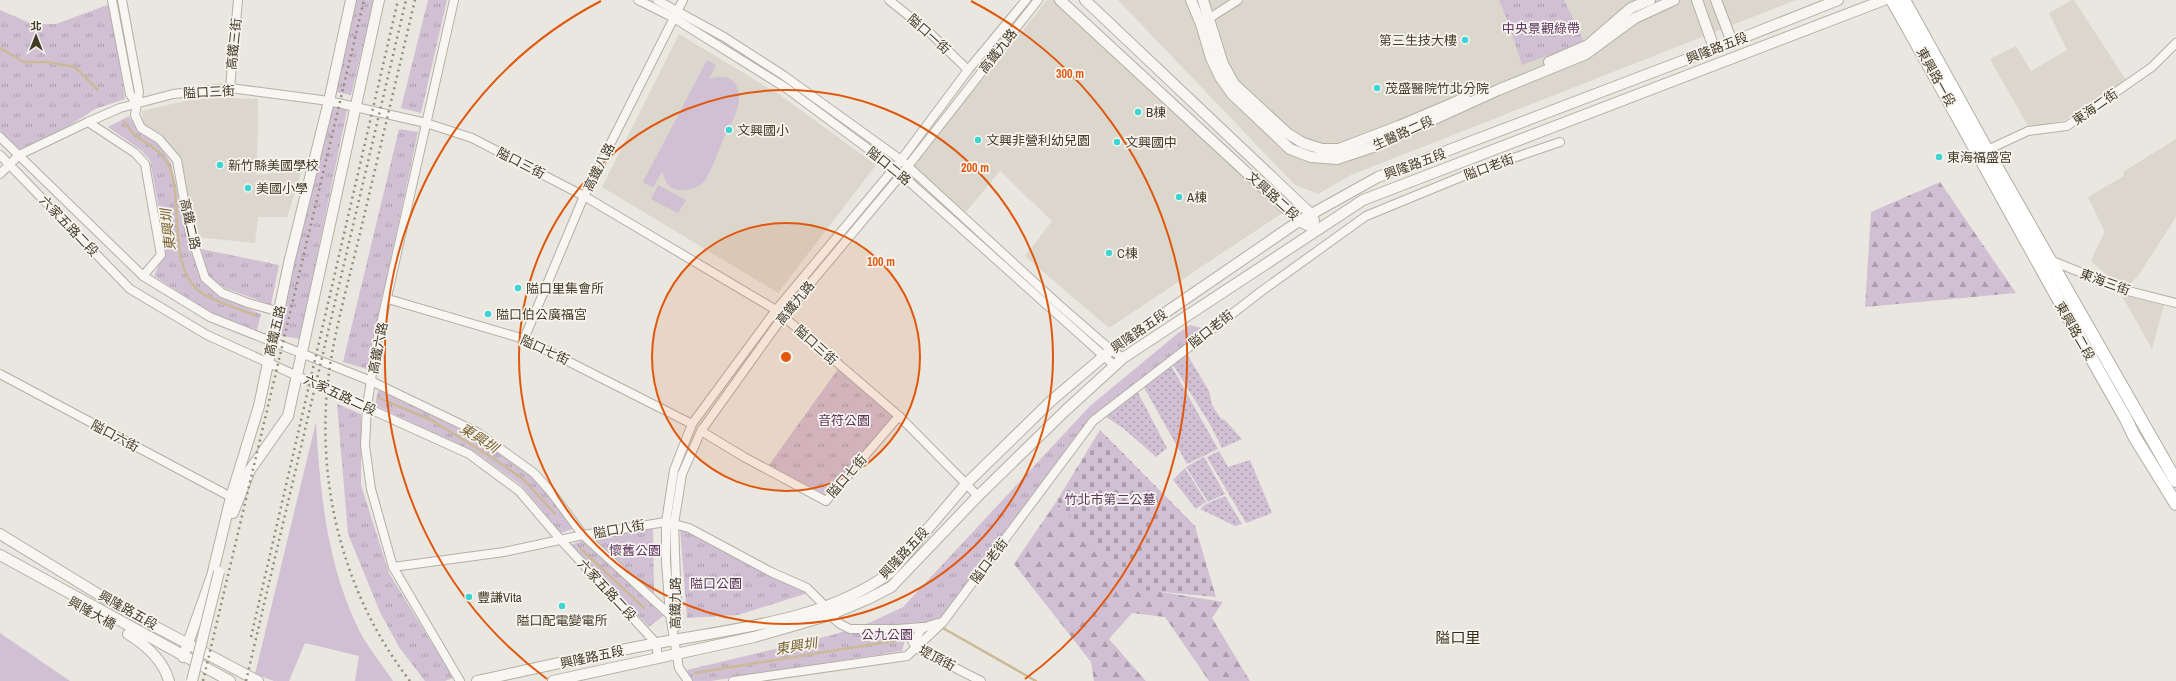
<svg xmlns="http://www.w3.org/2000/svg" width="2176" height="681" viewBox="0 0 2176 681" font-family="'Archivo Narrow','Noto Sans TC',sans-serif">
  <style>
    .built { fill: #dbd7cd }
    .grass { fill: #d1c0d4 }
    .forest { fill: url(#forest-firs) }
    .cemetery { fill: url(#cemetery-stones) }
    .park { fill: url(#park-tufts) }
    .garden { fill: url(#garden-dots) }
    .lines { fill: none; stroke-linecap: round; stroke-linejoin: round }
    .stream { stroke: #cbba98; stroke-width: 2.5 }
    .minor-casing { stroke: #b3b0a4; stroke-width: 10 }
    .tertiary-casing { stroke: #b3b0a4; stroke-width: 12 }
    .secondary-casing { stroke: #b3b0a4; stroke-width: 14 }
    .minor { stroke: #f7f6f2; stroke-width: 8 }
    .tertiary { stroke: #f7f6f2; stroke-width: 10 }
    .secondary { stroke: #fff; stroke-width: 12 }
    .rail { stroke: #948d78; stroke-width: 2.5; stroke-dasharray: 2 4; stroke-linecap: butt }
    .tertiary-bridge-casing { stroke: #b3b0a4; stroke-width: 12; stroke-linecap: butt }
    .tertiary-bridge { stroke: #f7f6f2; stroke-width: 10 }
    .ring { fill: none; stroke: #e0580d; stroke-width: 2 }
    .poi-dot { fill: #3dd5d3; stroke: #f7f4ef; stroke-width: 1.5 }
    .labels { text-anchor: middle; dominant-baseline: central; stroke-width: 3.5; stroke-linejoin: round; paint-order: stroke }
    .park-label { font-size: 13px; fill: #5c345e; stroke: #f7f4ef }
    .street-label { font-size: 13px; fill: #413b27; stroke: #f7f4ef }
    .poi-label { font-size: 13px; fill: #413b27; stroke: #f7f4ef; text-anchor: start }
    .water-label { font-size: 14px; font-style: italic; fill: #78612f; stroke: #f7f4ef }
    .quarter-label { font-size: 15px; fill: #322d19; stroke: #f7f4ef }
    .centre { fill: #e0580d; stroke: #f7f4ef; stroke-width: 2 }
    .ring-label { font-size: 12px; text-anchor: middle; font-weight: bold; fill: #e0580d; stroke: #f7f4ef; stroke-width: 3.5; stroke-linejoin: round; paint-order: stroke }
  </style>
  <defs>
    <pattern id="forest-firs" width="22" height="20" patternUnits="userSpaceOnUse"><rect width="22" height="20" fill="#d1c0d4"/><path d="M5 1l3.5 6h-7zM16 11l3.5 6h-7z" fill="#ab9dac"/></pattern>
    <pattern id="cemetery-stones" width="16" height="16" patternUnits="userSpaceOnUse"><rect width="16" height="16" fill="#d1c0d4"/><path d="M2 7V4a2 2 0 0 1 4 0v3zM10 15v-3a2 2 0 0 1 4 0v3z" fill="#ab9dac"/></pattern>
    <pattern id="park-tufts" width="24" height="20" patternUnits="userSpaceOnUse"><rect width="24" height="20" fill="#d1c0d4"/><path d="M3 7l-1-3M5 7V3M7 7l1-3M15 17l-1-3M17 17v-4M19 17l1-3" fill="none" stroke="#ab9dac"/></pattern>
    <pattern id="garden-dots" width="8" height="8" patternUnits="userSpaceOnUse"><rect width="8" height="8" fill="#d1c0d4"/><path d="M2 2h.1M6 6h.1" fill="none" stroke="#ab9dac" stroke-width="1.8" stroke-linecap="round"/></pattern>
  </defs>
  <rect width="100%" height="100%" fill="#e9e7df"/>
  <g class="built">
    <path d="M 1047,0 L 1059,0 L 1284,212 L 1109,328 L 1025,256 L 1052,221 L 1000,171 L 966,212 L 907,165 L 993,68 Z"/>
    <path d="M 1118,0 L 1796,0 L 1351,175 L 1318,194 L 1295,185 Z"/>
    <path d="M 2072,0 L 2074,0 L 2126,80 L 2065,120 L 2029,128 L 1990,59 L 2016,46 L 2031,71 L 2067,50 L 2049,13 Z"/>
    <path d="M 679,34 L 780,95 L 876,165 L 778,293 L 602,187 Z"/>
    <path d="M 202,97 L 258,99 L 257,175 L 302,170 L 287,217 L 258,217 L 255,243 L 196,237 L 190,227 L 182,159 L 143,123 L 142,111 Z"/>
    <path d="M 2176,139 L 2176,217 L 2138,276 L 2124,290 L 2092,262 L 2092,258 L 2105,232 L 2088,197 L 2124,176 L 2123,172 Z"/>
    <path d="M 2121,294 L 2164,305 L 2152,349 Z"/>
  </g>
  <g class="grass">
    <path d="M 707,60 L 716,65 L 709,79 C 723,75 736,76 739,94 C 741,108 729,127 723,140 C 718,152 713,167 706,179 C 699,190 677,195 668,185 C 665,181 664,175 662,171 L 653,188 L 643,182 Z"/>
    <path d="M 658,185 L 686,200 L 678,213 L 651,199 Z"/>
    <path d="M 316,422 C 320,493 327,565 359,630 C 368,648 382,664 393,681 L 355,681 L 359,656 L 305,643 L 289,681 L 274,681 L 255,674 Z"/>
    <path d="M 0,633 L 70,681 L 0,681 Z"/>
  </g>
  <g class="forest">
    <path d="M 1940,182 L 2016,293 L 1865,307 L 1871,212 Z"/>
    <path d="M 1056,502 L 1149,590 L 1223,602 L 1212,618 L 1250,681 L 1209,681 L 1165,617 L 1132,613 L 1109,639 L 1146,681 L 1094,681 L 1091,662 L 1014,564 Z"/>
  </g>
  <path class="cemetery" d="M 1100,430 L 1195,526 L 1216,597 L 1142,590 L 1056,502 Z"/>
  <g class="park">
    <path d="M 356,0 L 374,0 L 351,95 L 336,92 Z"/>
    <path d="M 428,0 L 447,0 L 421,113 L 401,108 Z"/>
    <path d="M 1499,0 L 1564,0 L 1584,42 L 1522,65 L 1508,22 Z"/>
    <path d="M 110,4 L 125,99 L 95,109 L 55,135 L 20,152 L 0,131 L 0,10 L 32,24 L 56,24 Z"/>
    <path d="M 331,106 L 347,110 L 300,339 L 278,335 Z"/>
    <path d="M 129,116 L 139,132 L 158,143 L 171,163 L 190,250 L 203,279 L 220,296 L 261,314 L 257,330 L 215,315 L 154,276 L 166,249 L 150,160 L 141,150 L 108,127 Z"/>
    <path d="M 399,129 L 418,132 L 367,369 L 343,362 Z"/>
    <path d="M 201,249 L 279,265 L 271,305 L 225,288 L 209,276 Z"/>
    <path d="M 1190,325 L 1201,328 L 1201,332 L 1198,337 L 1193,339 L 1089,420 L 940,621 L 909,626 L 902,651 L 711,681 L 691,681 L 687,670 L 832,635 L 867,624 L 903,607 L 1090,406 L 1177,334 Z"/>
    <path d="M 838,369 L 895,416 L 824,494 L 769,465 Z"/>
    <path d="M 378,390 L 470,433 L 533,478 L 575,528 L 561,533 L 522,486 L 475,452 L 375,405 Z"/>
    <path d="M 337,404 L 361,414 L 361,485 L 389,573 L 453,678 L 445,681 L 425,681 L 399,647 L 380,612 L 348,534 Z"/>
    <path d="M 653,528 L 654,594 L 593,537 Z"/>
    <path d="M 680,528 L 811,592 L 738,615 L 687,618 Z"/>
    <path d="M 584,540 L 663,616 L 649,627 L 571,545 Z"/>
  </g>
  <g class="garden">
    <path d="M 1184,349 L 1209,391 L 1212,405 L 1222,420 L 1224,419 L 1242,439 L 1222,448 L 1211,426 L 1170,360 Z"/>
    <path d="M 1168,360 L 1218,449 L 1187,464 L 1141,382 Z"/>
    <path d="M 1135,387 L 1167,448 L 1156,457 L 1123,428 L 1100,413 Z"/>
    <path d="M 1219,451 L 1228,467 L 1250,460 L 1272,513 L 1246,523 L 1207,457 Z"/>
    <path d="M 1204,457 L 1225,494 L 1208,502 L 1186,467 Z"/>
    <path d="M 1185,468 L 1206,502 L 1196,509 L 1173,480 Z"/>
    <path d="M 1225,496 L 1242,524 L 1235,526 L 1200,509 L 1206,504 Z"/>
  </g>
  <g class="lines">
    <g class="stream">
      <path d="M 0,48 L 24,62 L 47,62 L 75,67 L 98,90"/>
      <path d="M 124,122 C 128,126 131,132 136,136 C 148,145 162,151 169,166 C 184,201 167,265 199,291 C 210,300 241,310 255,315"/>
      <path d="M 379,398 L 433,421 L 493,458 L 524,480 L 555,514"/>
      <path d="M 580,548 L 644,608"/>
      <path d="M 941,627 L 1036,681"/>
      <path d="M 695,673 L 899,640"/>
    </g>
    <defs>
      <g id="minor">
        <path d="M 112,0 L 130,94 L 136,103"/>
        <path d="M 122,0 L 139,92 L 135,115 L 141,128 L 159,139 L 177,160 L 189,229 L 205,278 L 222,293 L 248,303 L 280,312"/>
        <path d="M 454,0 L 376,346 L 367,407 L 365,446 L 371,489 L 393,567 L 460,681"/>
        <path d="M 638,0 L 674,18 L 786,88 L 894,168 L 1115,366"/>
        <path d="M 657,0 L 724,37 L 783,75 L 901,160 L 1057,303 L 1111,350 L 1123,358"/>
        <path d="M 889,0 L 930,33 L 968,70"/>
        <path d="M 1205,21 L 1238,0"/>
        <path d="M 230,88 L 238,0"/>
        <path d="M 88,122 L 135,153 L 145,164 L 161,255 L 143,276"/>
        <path d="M 0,137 L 143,276 L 210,317 L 371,381 L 477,432 L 534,473 L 551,492 L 583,535 L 670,615"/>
        <path d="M 1983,152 L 2028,131 L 2067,126 L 2152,67 L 2176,43"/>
        <path d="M 0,155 L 130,289 L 207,335 L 469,454 L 519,491 L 560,539 L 656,643 L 658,657"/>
        <path d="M 0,174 L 19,155 L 88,122 L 120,108 L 173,94 L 230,88 L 329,101 L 426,123 L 472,138 L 584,196 L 776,310 L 899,416 L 978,496"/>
        <path d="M 2050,260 L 2124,290 L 2176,303"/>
        <path d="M 388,299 L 524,339 L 692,424"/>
        <path d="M 524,339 L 584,196 L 683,0"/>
        <path d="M 0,374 L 231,497"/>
        <path d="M 701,431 L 744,457 L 826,501 L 899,416"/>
        <path d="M 393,567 L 504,552 L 583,535 L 666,522 L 689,528 L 771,572 L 807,588 L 825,606 L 830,615 L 840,624 L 850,629 L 895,629 L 910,637 L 916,648 L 981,681"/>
        <path d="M 676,627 L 677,609 L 674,524 L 682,474 L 701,431 L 784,315 L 901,175 L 1038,0"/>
        <path d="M 898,629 L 923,627"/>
        <path d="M 916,647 C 917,626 924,627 942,622"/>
        <path d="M 688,681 L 679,668 L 670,615 L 666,562 L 666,522 L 674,470 L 692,424 L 776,310 L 901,160 L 968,70 L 1026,0"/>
        <path d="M 733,681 L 907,656 L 943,622 L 1093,421 L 1263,290 L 1366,216 L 1478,170 L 1560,142"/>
      </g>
      <g id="tertiary">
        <path d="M 1060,0 L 1299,221 L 1317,230"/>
        <path d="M 1085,0 L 1312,215 L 1314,221"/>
        <path d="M 1191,0 L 1201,24 L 1211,58 L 1220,77 L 1232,94 L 1290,149 L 1311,157 L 1337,159 L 1373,147 L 1498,90 L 1586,54 L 1635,18 L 1674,0"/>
        <path d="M 1203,0 L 1223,64 L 1234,84 L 1287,133 L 1303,143 L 1322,149 L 1339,149 L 1399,126 L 1465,98"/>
        <path d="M 1697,0 L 1714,48"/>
        <path d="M 1716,0 L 1732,42"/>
        <path d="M 1549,62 L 1588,45 L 1631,8 L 1650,0"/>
        <path d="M 233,513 L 250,470 L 288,416 L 379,0"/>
        <path d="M 0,534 L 124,610 L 258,681"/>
        <path d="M 0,555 L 230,681"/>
        <path d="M 128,634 C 146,645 163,660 169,681"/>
        <path d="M 183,657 L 212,576 L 231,497 L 259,406 L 289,263 L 329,101 L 351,0"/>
        <path d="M 477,681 C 537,668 597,654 658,643 C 736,628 825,621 891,572 L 966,484 L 1051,401 L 1111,350 L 1299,221 L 1378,177 L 1732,42 L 1838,0"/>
        <path d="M 553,681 L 754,637 L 830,615 L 868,599 L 891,587 L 978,496 L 1065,411 L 1123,358 L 1363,200 L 1884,0"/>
      </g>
      <g id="secondary">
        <path d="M 1892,0 C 1971,139 2046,280 2126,419 L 2134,436 L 2176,504"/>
        <path d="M 1904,0 L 1987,150 L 2176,481"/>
      </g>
    </defs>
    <use href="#minor" class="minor-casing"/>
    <use href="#tertiary" class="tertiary-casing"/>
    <use href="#secondary" class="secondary-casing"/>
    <use href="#minor" class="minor"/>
    <use href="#tertiary" class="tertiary"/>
    <use href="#secondary" class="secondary"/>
    <g class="rail">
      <path d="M 251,637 L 398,0"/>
      <path d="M 203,681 L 364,0"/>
      <path d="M 246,681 L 406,0"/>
      <path d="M 410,681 C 342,593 315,481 329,372 C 336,324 350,276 361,229 C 379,153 397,76 415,0"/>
    </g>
    <defs>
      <path id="tertiary-bridge" d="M 192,681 L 219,572"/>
    </defs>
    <use href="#tertiary-bridge" class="tertiary-bridge-casing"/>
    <use href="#tertiary-bridge" class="tertiary-bridge"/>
  </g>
  <circle cx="786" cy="357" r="134" fill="#e0580d" fill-opacity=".12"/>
  <g class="ring">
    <circle cx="786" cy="357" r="134"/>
    <circle cx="786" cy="357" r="267"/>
    <path d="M547 679A401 401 0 0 1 601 1M971 1A401 401 0 0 1 1025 679"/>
  </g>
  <g class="poi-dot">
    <circle cx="1465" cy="40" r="4"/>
    <circle cx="1377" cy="88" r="4"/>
    <circle cx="1138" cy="112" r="4"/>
    <circle cx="729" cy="130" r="4"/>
    <circle cx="978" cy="140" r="4"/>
    <circle cx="1117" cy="142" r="4"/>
    <circle cx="1939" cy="157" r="4"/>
    <circle cx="220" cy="165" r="4"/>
    <circle cx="248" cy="188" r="4"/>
    <circle cx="1179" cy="197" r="4"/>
    <circle cx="1109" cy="253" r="4"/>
    <circle cx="518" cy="288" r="4"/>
    <circle cx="488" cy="314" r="4"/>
    <circle cx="469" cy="597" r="4"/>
    <circle cx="562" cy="606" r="4"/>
  </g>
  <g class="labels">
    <g class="park-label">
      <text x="1541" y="28">中央景觀綠帶</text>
      <text x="844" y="420">音符公園</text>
      <text x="1110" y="499">竹北市第二公墓</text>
      <text x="635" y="550">懷舊公園</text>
      <text x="716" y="583">隘口公園</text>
      <text x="887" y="634">公九公園</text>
    </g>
    <g class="street-label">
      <text transform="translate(929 34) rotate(42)">隘口一街</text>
      <text transform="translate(234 44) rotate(-84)">高鐵三街</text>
      <text transform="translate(1717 48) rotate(-21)">興隆路五段</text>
      <text transform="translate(998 51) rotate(-52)">高鐵九路</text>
      <text transform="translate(1936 77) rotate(61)">東興路一段</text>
      <text transform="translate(209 92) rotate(-3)">隘口三街</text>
      <text transform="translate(2095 107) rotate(-35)">東海二街</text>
      <text transform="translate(1403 133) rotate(-24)">生醫路二段</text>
      <text transform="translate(521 163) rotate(27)">隘口三街</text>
      <text transform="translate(1415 164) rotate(-20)">興隆路五段</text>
      <text transform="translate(889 166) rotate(39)">隘口二路</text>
      <text transform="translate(599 167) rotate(-63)">高鐵八路</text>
      <text transform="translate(1489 167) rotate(-20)">隘口老街</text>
      <text transform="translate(1273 196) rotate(42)">文興路二段</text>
      <text transform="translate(190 224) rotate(77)">高鐵二路</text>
      <text transform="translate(69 226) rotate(46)">六家五路二段</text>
      <text transform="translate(2105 282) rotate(20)">東海三街</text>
      <text transform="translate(795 303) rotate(-51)">高鐵九路</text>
      <text transform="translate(1211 329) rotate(-38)">隘口老街</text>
      <text transform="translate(275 331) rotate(-77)">高鐵五路</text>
      <text transform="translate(1139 331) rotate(-35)">興隆路五段</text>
      <text transform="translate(2075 331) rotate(60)">東興路二段</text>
      <text transform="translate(816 345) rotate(42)">隘口三街</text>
      <text transform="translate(378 348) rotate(-79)">高鐵六路</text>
      <text transform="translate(545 350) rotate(25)">隘口七街</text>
      <text transform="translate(340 395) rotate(25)">六家五路二段</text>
      <text transform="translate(115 436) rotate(28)">隘口六街</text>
      <text transform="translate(847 476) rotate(-49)">隘口七街</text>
      <text transform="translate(619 529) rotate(-10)">隘口八街</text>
      <text transform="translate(904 553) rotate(-47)">興隆路五段</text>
      <text transform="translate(989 561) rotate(-53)">隘口老街</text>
      <text transform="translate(607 590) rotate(47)">六家五路二段</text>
      <text transform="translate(675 603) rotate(-90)">高鐵九路</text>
      <text transform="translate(128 610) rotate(29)">興隆路五段</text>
      <text transform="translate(92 613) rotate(29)">興隆大橋</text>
      <text transform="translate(592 657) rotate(-12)">興隆路五段</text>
      <text transform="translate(937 658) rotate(28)">堤頂街</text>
    </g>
    <g class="poi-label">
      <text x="1457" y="40" text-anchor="end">第三生技大樓</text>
      <text x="1385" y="88">茂盛醫院竹北分院</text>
      <text x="1146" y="112">B棟</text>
      <text x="737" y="130">文興國小</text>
      <text x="986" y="140">文興非營利幼兒園</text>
      <text x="1125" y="142">文興國中</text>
      <text x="1947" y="157">東海福盛宮</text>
      <text x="228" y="165">新竹縣美國學校</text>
      <text x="256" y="188">美國小學</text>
      <text x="1187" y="197">A棟</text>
      <text x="1117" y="253">C棟</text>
      <text x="526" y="288">隘口里集會所</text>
      <text x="496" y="314">隘口伯公廣福宮</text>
      <text x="477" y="597">豐謙Vita</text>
      <text x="562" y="620" text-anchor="middle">隘口配電變電所</text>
    </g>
    <g class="water-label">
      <text transform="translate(168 230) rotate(-96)">東興圳</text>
      <text transform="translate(479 438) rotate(32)">東興圳</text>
      <text transform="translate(796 646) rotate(-9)">東興圳</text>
    </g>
    <g class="quarter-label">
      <text x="1458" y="637">隘口里</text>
    </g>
  </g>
  <circle cx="786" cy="357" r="6" class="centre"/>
  <g class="ring-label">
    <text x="1070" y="78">300 m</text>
    <text x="975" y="172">200 m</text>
    <text x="881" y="266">100 m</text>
  </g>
  <g transform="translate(36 36)" stroke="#f7f4ef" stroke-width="3" paint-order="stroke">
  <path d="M0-3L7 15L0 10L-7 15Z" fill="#413b27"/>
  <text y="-6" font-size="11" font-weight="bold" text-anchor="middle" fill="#413b27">北</text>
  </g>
</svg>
